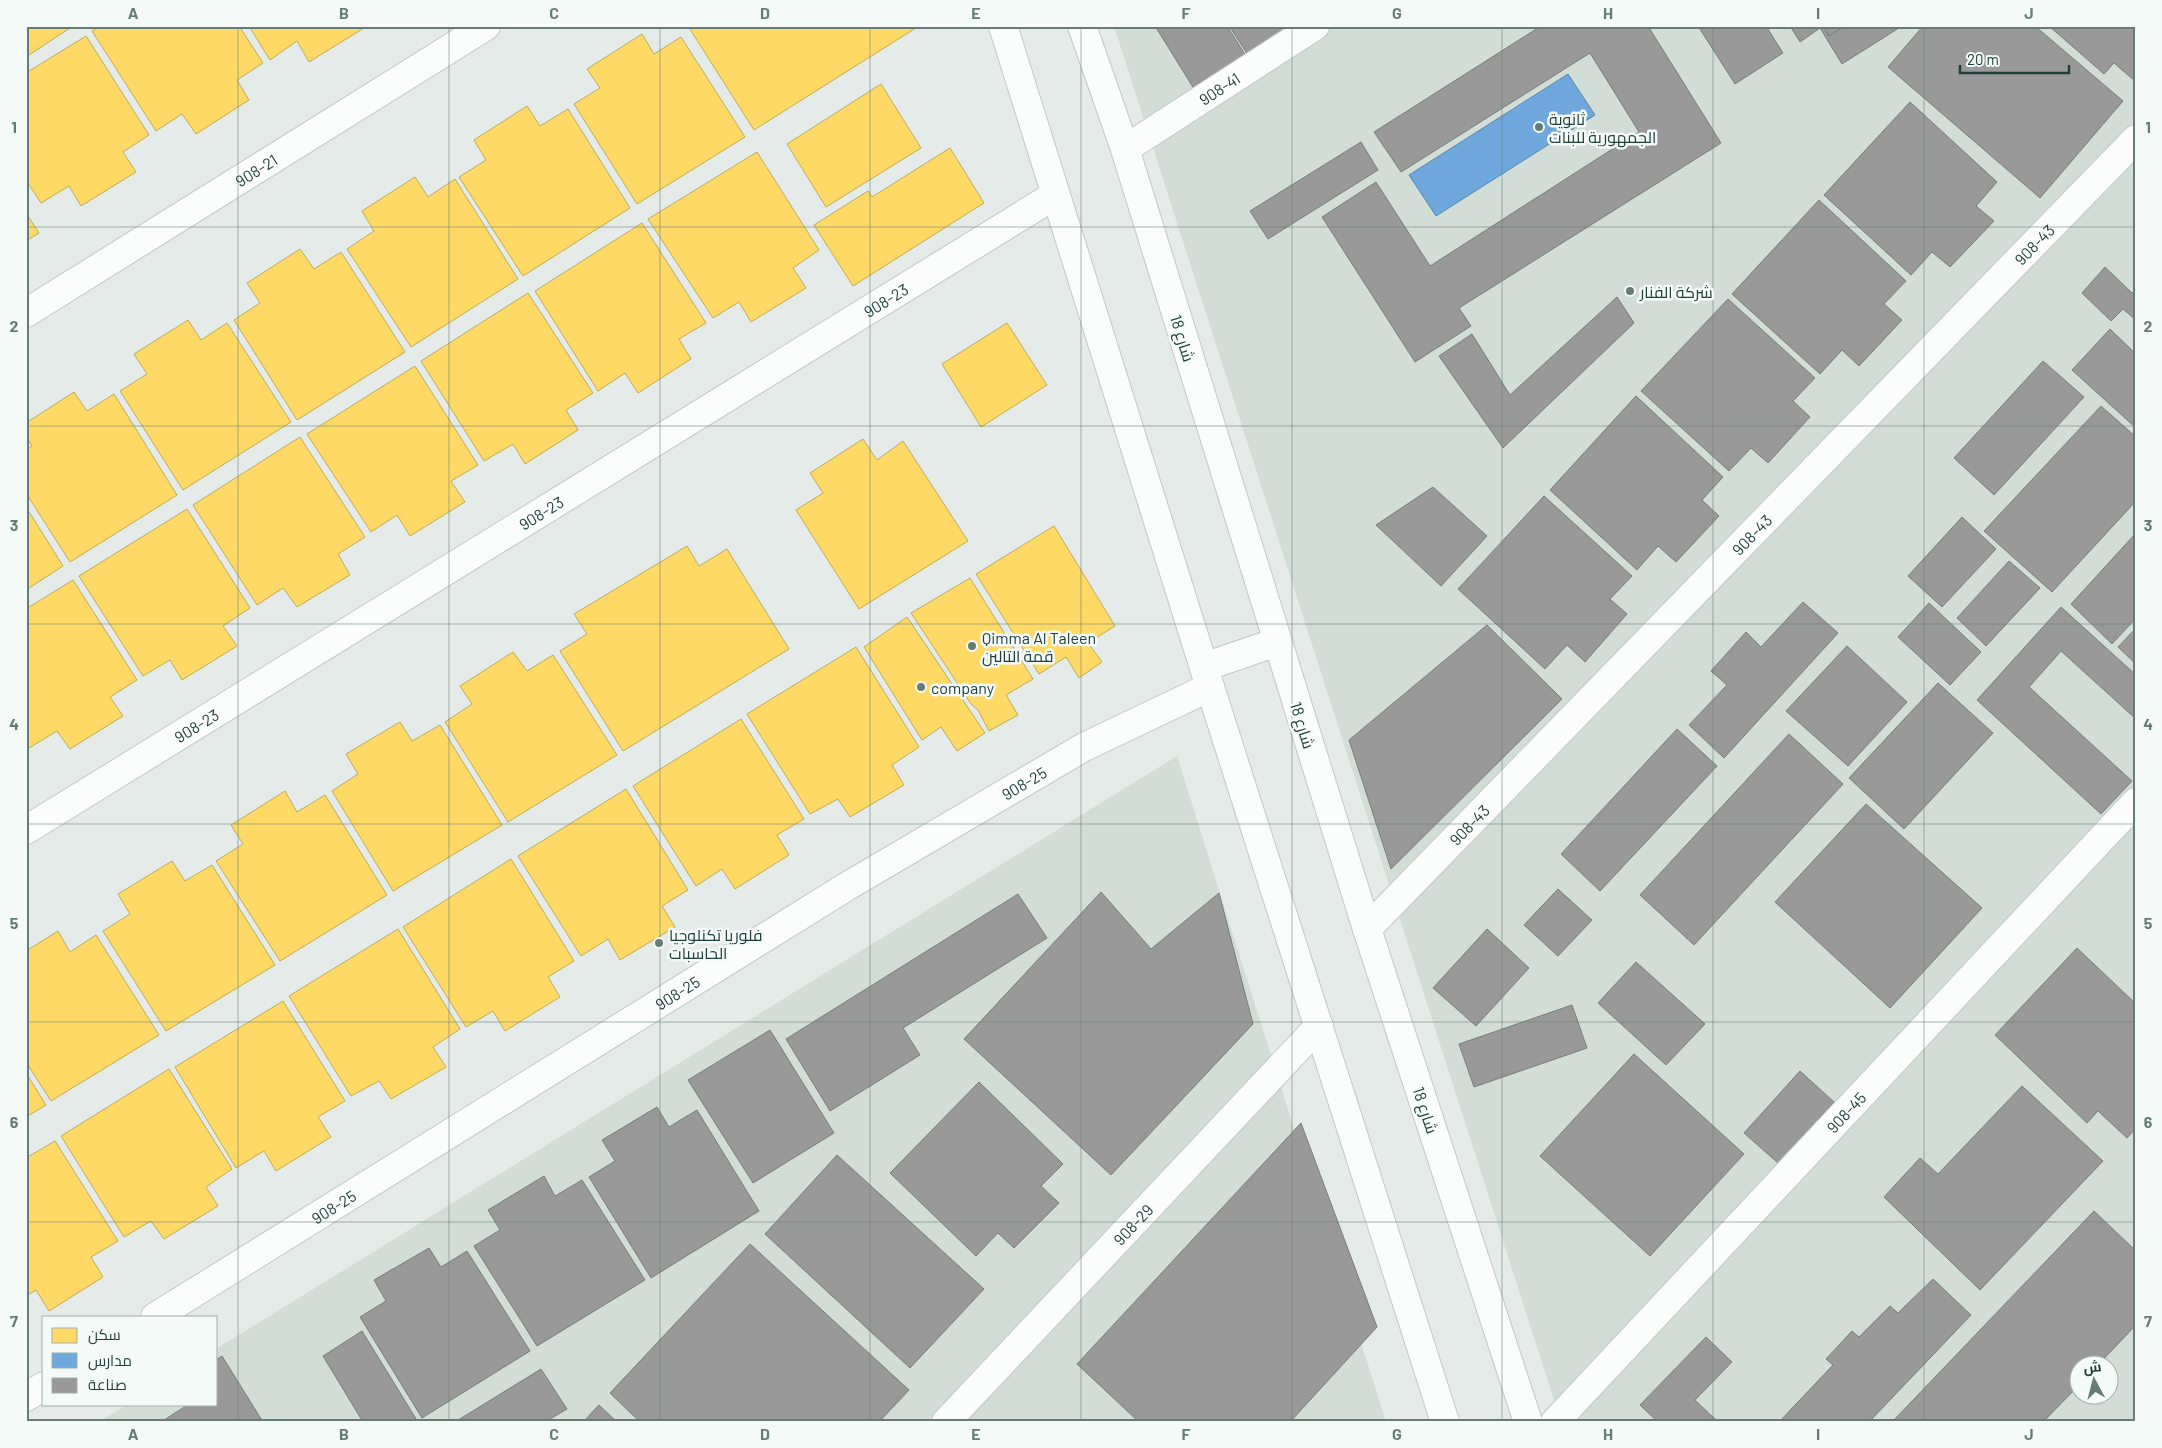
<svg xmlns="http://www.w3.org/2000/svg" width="2162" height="1448" viewBox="0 0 2162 1448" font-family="Barlow,Cairo,sans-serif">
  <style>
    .built { fill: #d2ddd8; fill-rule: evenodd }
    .homes { fill: #ffd966; stroke: #bcab59 }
    .schools { fill: #6fa8dc; stroke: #5789ab }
    .industry { fill: #999; stroke: #757f7c }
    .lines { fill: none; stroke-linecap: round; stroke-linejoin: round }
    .minor-casing { stroke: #c2c8c6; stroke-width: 30 }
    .minor { stroke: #fbfcfc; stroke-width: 28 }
    .grid { fill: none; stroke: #657c77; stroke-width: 1; stroke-opacity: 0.55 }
    .poi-dot { fill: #657c77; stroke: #f3faf7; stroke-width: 2 }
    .labels { text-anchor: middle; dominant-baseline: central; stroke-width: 5; stroke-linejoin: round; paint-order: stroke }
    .street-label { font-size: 16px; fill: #20413a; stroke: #f3faf7 }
    .poi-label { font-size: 16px; fill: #20413a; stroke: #f3faf7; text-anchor: start }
    .neatline { fill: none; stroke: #657c77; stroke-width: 2 }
    .grid-label { font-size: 16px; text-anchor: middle; font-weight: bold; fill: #657c77 }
  </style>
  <rect width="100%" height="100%" fill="#e5ebe8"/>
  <g class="built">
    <path d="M 1114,26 L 2136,26 L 2136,1422 L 1561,1422 ZM 2080,1366 L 2110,1366 L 2110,1396 L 2080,1396 Z"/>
    <path d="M 1177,756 L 1386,1422 L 99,1422 L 128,1404 L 216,1404 L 216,1349 Z"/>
  </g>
  <g class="homes">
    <path d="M 26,26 L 73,26 L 26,57 Z"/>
    <path d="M 100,26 L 239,26 L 263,63 L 237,80 L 249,100 L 196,134 L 182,114 L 156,131 L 92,31 Z"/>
    <path d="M 249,26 L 363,26 L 364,28 L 309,62 L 297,41 L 270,60 Z"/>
    <path d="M 688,26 L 919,26 L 754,130 Z"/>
    <path d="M 642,34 L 654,54 L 681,37 L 745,137 L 637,204 L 574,104 L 600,88 L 587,69 Z"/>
    <path d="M 86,36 L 149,135 L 123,152 L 136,172 L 81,206 L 69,186 L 41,203 L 26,180 L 26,73 Z"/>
    <path d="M 881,84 L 921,148 L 826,207 L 787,144 Z"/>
    <path d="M 527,106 L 540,126 L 568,109 L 630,208 L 523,276 L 459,177 L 486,160 L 474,140 Z"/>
    <path d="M 950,148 L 984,203 L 853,286 L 814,225 L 868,191 L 872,197 Z"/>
    <path d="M 757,152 L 819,250 L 793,268 L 806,288 L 751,322 L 739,302 L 713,318 L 648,219 Z"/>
    <path d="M 415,177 L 428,197 L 455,179 L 518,279 L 411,347 L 347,249 L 374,231 L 362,211 Z"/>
    <path d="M 26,213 L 39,233 L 26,241 Z"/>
    <path d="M 642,223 L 706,323 L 679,339 L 691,359 L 638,393 L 625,373 L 598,391 L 535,291 Z"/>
    <path d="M 300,249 L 314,269 L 341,252 L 405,352 L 297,420 L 234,320 L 260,303 L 247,283 Z"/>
    <path d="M 528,293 L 593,393 L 566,410 L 578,430 L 525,464 L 513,444 L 484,461 L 421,361 Z"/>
    <path d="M 188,320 L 201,340 L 227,323 L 291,422 L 183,490 L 120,391 L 147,374 L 134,354 Z"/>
    <path d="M 1007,323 L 1047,385 L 981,427 L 942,364 Z"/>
    <path d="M 415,366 L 478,465 L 451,481 L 465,502 L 410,536 L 397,515 L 371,532 L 307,434 Z"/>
    <path d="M 74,392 L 87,411 L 114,394 L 177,495 L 70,562 L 26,493 L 26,450 L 32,446 L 26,436 L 26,423 Z"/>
    <path d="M 300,437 L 365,537 L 338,554 L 350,575 L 297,607 L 283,588 L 257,605 L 193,505 Z"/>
    <path d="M 863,439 L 877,460 L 903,441 L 968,541 L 859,609 L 796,510 L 823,493 L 810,473 Z"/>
    <path d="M 26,507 L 63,566 L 26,590 Z"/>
    <path d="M 187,509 L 250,608 L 223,626 L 237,646 L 182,680 L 170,660 L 143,676 L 79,576 Z"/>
    <path d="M 1054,526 L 1115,626 L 1088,643 L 1102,662 L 1079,678 L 1066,657 L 1039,674 L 976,574 Z"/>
    <path d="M 687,546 L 699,566 L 727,549 L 789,649 L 623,751 L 560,651 L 587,634 L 574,614 Z"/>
    <path d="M 970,578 L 1033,679 L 1006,695 L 1018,715 L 989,731 L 978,710 L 971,704 L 911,613 Z"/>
    <path d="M 73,580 L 137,680 L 110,697 L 123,716 L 70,749 L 57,731 L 29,748 L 26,742 L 26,609 Z"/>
    <path d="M 907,617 L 985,733 L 957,751 L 941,727 L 922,740 L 864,647 Z"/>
    <path d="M 856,647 L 919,747 L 892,765 L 904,785 L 850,817 L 838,799 L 810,814 L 747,714 Z"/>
    <path d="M 513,652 L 527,671 L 553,655 L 617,755 L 508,822 L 445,722 L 472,704 L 460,686 Z"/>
    <path d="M 741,719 L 804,819 L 777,835 L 789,855 L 735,889 L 722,869 L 696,886 L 633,786 Z"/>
    <path d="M 400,722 L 412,741 L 440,725 L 502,825 L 393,891 L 332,791 L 358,774 L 346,754 Z"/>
    <path d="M 626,789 L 688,890 L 662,906 L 675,927 L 620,960 L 608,939 L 581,956 L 518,856 Z"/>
    <path d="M 285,791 L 297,812 L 325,795 L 387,895 L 280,961 L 216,861 L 243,844 L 231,825 Z"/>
    <path d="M 511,859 L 574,961 L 548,977 L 560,997 L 505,1031 L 493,1011 L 466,1027 L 403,927 Z"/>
    <path d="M 172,861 L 185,881 L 212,865 L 275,965 L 166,1031 L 103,931 L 130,914 L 118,894 Z"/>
    <path d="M 398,929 L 460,1029 L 433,1047 L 446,1067 L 391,1099 L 379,1081 L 351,1096 L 289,996 Z"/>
    <path d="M 58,931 L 70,952 L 96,935 L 159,1035 L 51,1101 L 26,1062 L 26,951 Z"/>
    <path d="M 283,1001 L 345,1101 L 318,1117 L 331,1137 L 276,1171 L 264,1151 L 236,1168 L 175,1067 Z"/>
    <path d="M 169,1069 L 232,1169 L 206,1187 L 218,1206 L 164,1239 L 151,1221 L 124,1237 L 61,1136 Z"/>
    <path d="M 26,1073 L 46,1105 L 26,1117 Z"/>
    <path d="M 55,1141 L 118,1241 L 91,1257 L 103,1277 L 49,1311 L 36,1290 L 26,1296 L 26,1158 Z"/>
  </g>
  <path class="schools" d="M 1568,74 L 1595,115 L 1436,216 L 1409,175 Z"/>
  <g class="industry">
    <path d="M 1155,26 L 1227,26 L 1248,59 L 1196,92 Z"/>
    <path d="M 1229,26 L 1299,26 L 1250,58 Z"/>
    <path d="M 1541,26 L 1648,26 L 1721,143 L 1459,308 L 1471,326 L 1415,362 L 1322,217 L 1376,182 L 1430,266 L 1639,132 L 1590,53 L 1401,172 L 1374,132 Z"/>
    <path d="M 1698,26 L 1766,26 L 1783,53 L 1735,84 Z"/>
    <path d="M 1790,26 L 1902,26 L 1842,64 L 1820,28 L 1800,42 Z"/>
    <path d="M 1823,26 L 1845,26 L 1829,36 Z"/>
    <path d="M 1923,26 L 2035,26 L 2123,101 L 2040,198 L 1888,67 Z"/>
    <path d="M 2049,26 L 2136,26 L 2136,82 L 2114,63 L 2104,74 Z"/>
    <path d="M 1910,102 L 1997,182 L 1976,206 L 1994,221 L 1950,267 L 1932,252 L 1911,275 L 1824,195 Z"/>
    <path d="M 1361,142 L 1378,170 L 1268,239 L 1250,211 Z"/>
    <path d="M 1819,200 L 1906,281 L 1884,304 L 1902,320 L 1859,366 L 1842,350 L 1820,374 L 1732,294 Z"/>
    <path d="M 2105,267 L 2132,293 L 2136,289 L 2136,320 L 2123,309 L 2111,321 L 2082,293 Z"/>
    <path d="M 1617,297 L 1634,323 L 1503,448 L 1439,356 L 1472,334 L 1510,395 Z"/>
    <path d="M 1728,299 L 1815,378 L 1793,401 L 1810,417 L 1768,463 L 1751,448 L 1729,471 L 1641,391 Z"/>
    <path d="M 2110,329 L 2136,354 L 2136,428 L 2072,370 Z"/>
    <path d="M 2043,361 L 2084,397 L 1994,495 L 1954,458 Z"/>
    <path d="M 1636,396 L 1723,477 L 1702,500 L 1719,516 L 1676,562 L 1658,546 L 1637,570 L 1550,490 Z"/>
    <path d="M 2101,406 L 2136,437 L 2136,501 L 2052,592 L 1984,531 Z"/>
    <path d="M 1433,487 L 1487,536 L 1441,586 L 1376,525 Z"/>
    <path d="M 1544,496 L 1632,576 L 1610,599 L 1627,614 L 1585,662 L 1567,645 L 1545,669 L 1458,589 Z"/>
    <path d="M 1962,517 L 1996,549 L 1942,607 L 1908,576 Z"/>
    <path d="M 2136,533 L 2136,618 L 2112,644 L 2071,604 Z"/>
    <path d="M 2009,561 L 2040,588 L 1986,646 L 1957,618 Z"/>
    <path d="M 1803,602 L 1838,633 L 1724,758 L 1689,725 L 1727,685 L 1711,671 L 1746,632 L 1761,647 Z"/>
    <path d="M 1929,603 L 1981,652 L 1950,685 L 1898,637 Z"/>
    <path d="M 2061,607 L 2136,675 L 2136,719 L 2061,651 L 2029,687 L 2132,781 L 2101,814 L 1977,700 Z"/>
    <path d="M 1487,625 L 1562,699 L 1391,869 L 1349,740 Z"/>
    <path d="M 2136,628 L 2136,664 L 2118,647 Z"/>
    <path d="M 1847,646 L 1907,702 L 1848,766 L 1786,711 Z"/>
    <path d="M 1938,683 L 1993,733 L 1904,829 L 1849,778 Z"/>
    <path d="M 1677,729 L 1717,766 L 1600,891 L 1561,854 Z"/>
    <path d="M 1789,734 L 1843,784 L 1694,945 L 1640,895 Z"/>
    <path d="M 1866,804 L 1982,908 L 1890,1008 L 1775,902 Z"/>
    <path d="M 1558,889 L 1592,920 L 1558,956 L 1524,925 Z"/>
    <path d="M 1101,892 L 1151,949 L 1219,893 L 1253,1024 L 1111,1175 L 964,1039 Z"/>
    <path d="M 1018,894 L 1047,938 L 903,1028 L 920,1055 L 830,1111 L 786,1039 Z"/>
    <path d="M 1487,929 L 1529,968 L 1476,1026 L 1433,988 Z"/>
    <path d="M 2077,948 L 2136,1004 L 2136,1128 L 2127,1138 L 2098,1111 L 2087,1123 L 1995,1035 Z"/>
    <path d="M 1636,962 L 1705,1024 L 1666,1065 L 1598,1003 Z"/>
    <path d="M 1572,1005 L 1587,1048 L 1474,1087 L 1459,1044 Z"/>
    <path d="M 770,1030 L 834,1133 L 753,1183 L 688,1080 Z"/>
    <path d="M 1634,1054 L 1744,1154 L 1650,1256 L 1540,1156 Z"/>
    <path d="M 1800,1071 L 1834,1102 L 1778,1163 L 1744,1133 Z"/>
    <path d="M 979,1082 L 1063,1164 L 1041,1186 L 1059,1203 L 1014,1248 L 998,1233 L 976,1256 L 890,1173 Z"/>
    <path d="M 2022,1086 L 2103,1161 L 1980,1290 L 1884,1197 L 1920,1158 L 1938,1174 Z"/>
    <path d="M 657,1107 L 669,1127 L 697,1110 L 759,1211 L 651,1278 L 589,1177 L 615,1161 L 602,1140 Z"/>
    <path d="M 1301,1123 L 1377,1327 L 1290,1422 L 1139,1422 L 1077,1364 Z"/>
    <path d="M 837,1155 L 984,1289 L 910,1368 L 765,1234 Z"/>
    <path d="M 544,1176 L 555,1196 L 582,1180 L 645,1280 L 537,1346 L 474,1246 L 500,1230 L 488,1210 Z"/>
    <path d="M 2094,1211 L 2136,1251 L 2136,1325 L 2097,1366 L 2080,1366 L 2080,1384 L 2043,1422 L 1892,1422 Z"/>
    <path d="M 750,1244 L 909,1390 L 879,1422 L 640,1422 L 610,1393 Z"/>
    <path d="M 429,1248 L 441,1267 L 467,1251 L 530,1351 L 422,1418 L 360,1317 L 386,1301 L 374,1280 Z"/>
    <path d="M 1933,1279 L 1971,1315 L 1869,1422 L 1779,1422 L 1833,1365 L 1826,1359 L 1852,1331 L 1859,1337 L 1890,1306 L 1898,1313 Z"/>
    <path d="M 362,1331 L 418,1422 L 363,1422 L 323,1356 Z"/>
    <path d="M 1706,1337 L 1732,1362 L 1695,1400 L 1718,1422 L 1658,1422 L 1640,1405 Z"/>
    <path d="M 222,1356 L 263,1422 L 161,1422 L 189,1404 L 216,1404 L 216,1360 Z"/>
    <path d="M 541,1369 L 567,1409 L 545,1422 L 455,1422 Z"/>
    <path d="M 599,1405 L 617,1422 L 583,1422 Z"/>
  </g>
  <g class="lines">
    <defs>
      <g id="minor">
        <path d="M 1003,26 L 1210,687 L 1445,1422"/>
        <path d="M 1082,26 L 1125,149 L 1367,929 L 1528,1422"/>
        <path id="s1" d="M 1125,149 L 1315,26"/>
        <path id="s2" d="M 26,313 L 486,26"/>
        <path d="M 1204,667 L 1277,642"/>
        <path id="s3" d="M 26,830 L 1055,195"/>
        <path id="s4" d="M 1367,929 L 2136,139"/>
        <path id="s5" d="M 155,1317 L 846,887 L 1084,747 L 1210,687"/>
        <path d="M 26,1397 L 44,1386"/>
        <path id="s6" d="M 946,1422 L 1319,1026"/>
        <path id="s7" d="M 1555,1422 L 2136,802"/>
      </g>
    </defs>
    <use href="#minor" class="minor-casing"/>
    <use href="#minor" class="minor"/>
  </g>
  <path class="grid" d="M 238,26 L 238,1422M 449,26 L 449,1422M 660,26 L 660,1422M 870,26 L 870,1422M 1081,26 L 1081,1422M 1292,26 L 1292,1422M 1502,26 L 1502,1422M 1713,26 L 1713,1422M 1924,26 L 1924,1422M 26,227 L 2136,227M 26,426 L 2136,426M 26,624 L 2136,624M 26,824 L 2136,824M 26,1022 L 2136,1022M 26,1222 L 2136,1222"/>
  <g class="poi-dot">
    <circle cx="1539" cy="127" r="5"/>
    <circle cx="1630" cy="291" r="5"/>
    <circle cx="972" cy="646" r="5"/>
    <circle cx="921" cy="687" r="5"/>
    <circle cx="659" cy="943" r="5"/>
  </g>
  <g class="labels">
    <g class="street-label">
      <text stroke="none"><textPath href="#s1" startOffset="112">908-41</textPath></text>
      <text stroke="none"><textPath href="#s2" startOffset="271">908-21</textPath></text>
      <text stroke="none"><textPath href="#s4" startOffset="956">908-43</textPath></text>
      <text stroke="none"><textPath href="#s3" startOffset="1010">908-23</textPath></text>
      <text transform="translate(1183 338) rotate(73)">شارع 18</text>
      <text stroke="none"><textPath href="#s3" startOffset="605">908-23</textPath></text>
      <text stroke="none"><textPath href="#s4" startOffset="551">908-43</textPath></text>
      <text stroke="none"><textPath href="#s3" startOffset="200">908-23</textPath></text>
      <text transform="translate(1303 725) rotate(73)">شارع 18</text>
      <text stroke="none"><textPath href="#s5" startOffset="1020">908-25</textPath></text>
      <text stroke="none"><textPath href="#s4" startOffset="146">908-43</textPath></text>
      <text stroke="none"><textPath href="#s5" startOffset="615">908-25</textPath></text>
      <text transform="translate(1426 1110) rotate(72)">شارع 18</text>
      <text stroke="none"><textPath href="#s7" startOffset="425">908-45</textPath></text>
      <text stroke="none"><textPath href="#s5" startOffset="210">908-25</textPath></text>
      <text stroke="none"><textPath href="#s6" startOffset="272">908-29</textPath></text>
    </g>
    <g class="poi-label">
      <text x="1549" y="118">ثانوية<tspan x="1549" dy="18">الجمهورية للبنات</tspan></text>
      <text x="1640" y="291">شركة الفنار</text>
      <text x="982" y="637">Qimma Al Taleen<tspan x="982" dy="18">قمة التالين</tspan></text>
      <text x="931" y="687">company</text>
      <text x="669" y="934">فلوريا تكنلوجيا<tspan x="669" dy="18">الحاسبات</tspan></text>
    </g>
  </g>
  <rect width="2162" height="1448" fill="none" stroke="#f3faf7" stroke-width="55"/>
  <rect x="42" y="1316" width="175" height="90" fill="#f3faf7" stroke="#9fb0ab"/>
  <rect x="52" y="1328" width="25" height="15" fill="#ffd966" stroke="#9fb0ab"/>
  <text x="88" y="1340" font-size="15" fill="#20413a">سكن</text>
  <rect x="52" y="1353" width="25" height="15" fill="#6fa8dc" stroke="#9fb0ab"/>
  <text x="88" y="1366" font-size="15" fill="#20413a">مدارس</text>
  <rect x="52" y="1378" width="25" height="15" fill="#999999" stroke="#9fb0ab"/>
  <text x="88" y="1390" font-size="15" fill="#20413a">صناعة</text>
  <g transform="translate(2094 1380) rotate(353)"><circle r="24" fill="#f3faf7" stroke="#9fb0ab"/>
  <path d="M0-4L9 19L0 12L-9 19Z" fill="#657c77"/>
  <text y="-8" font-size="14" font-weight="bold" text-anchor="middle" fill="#20413a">ش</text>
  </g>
  <path d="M1960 65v8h109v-8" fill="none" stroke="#20413a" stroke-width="2.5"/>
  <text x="1967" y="65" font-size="15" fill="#20413a" stroke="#f3faf7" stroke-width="4" paint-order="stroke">20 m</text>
  <rect x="28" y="28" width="2106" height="1392" class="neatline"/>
  <g class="grid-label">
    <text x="133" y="19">A</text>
    <text x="344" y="19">B</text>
    <text x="554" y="19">C</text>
    <text x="765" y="19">D</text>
    <text x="976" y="19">E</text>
    <text x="1186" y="19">F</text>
    <text x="1397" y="19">G</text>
    <text x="1608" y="19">H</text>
    <text x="1818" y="19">I</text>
    <text x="2029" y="19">J</text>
    <text x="14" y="133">1</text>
    <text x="2148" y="133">1</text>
    <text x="14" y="332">2</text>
    <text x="2148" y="332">2</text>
    <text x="14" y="531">3</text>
    <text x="2148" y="531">3</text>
    <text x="14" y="730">4</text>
    <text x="2148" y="730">4</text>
    <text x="14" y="929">5</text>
    <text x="2148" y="929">5</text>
    <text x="14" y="1128">6</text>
    <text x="2148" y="1128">6</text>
    <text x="14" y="1327">7</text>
    <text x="2148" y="1327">7</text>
    <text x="133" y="1440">A</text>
    <text x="344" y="1440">B</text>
    <text x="554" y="1440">C</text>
    <text x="765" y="1440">D</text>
    <text x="976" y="1440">E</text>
    <text x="1186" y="1440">F</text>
    <text x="1397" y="1440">G</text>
    <text x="1608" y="1440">H</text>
    <text x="1818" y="1440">I</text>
    <text x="2029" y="1440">J</text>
  </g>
</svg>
